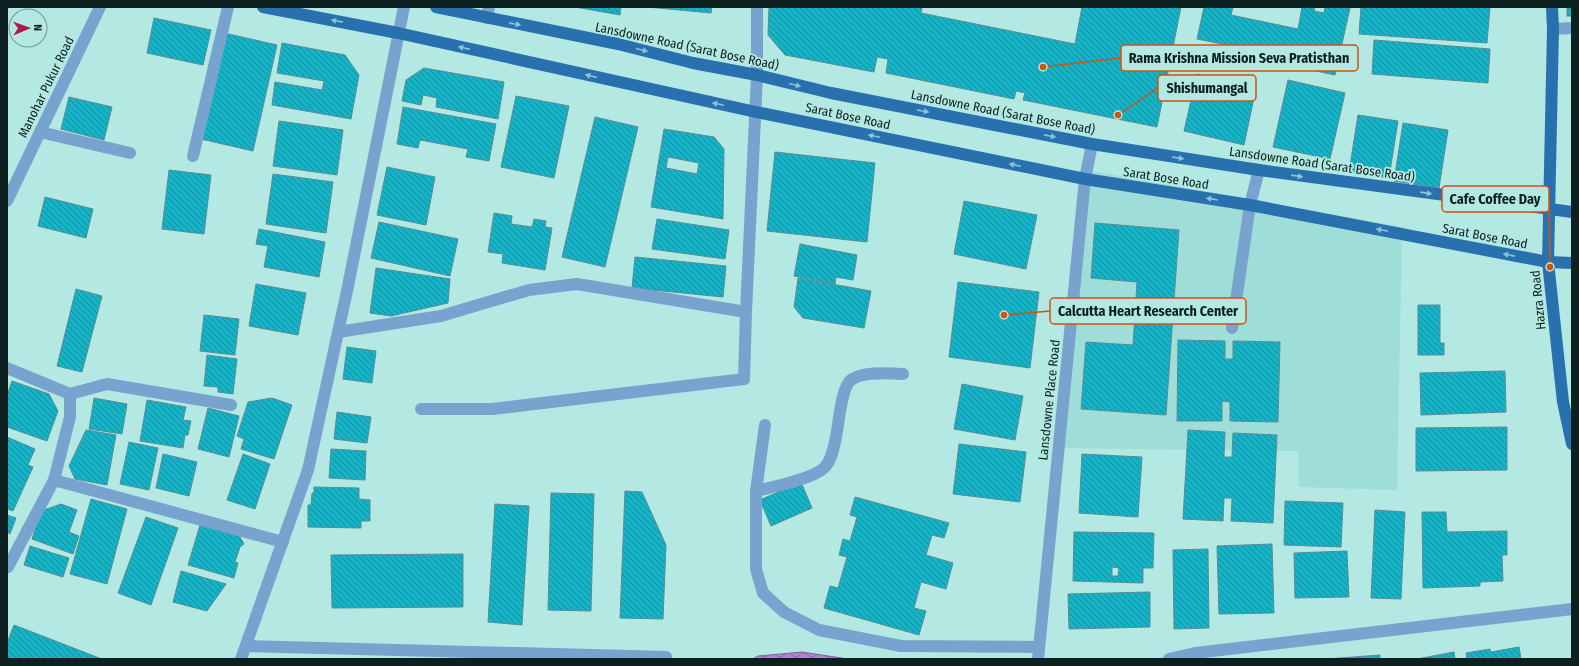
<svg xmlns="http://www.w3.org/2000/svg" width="1579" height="666" viewBox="0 0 1579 666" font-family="'Fira Sans Condensed',sans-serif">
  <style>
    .built { fill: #9eddd8 }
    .water { fill: url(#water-waves); stroke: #7e669c }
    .building { fill: url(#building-back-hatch); stroke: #5a8c94; fill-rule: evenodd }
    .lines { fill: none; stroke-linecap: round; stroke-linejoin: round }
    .minor { stroke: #78a3cf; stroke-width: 12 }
    .major { stroke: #2970af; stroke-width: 12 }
    .oneway { fill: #8ac4d3 }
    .labels { text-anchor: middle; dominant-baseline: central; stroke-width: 3.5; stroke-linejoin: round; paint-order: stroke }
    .street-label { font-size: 13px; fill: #0c211f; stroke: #b3e8e3 }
    .leader { fill: none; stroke: #d2530e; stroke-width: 1.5 }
    .callout-dot { fill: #d2530e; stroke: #b3e8e3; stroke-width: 1.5 }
    .callout { fill: #b3e8e3; stroke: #d2530e; stroke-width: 1.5 }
    .callout-label { font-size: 14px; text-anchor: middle; font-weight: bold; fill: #0c211f }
  </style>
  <defs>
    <pattern id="water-waves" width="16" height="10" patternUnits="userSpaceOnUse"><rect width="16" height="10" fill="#af84d1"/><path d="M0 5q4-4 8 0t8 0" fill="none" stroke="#8d6ca9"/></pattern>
    <pattern id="building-back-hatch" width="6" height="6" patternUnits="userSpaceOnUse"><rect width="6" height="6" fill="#16b2c6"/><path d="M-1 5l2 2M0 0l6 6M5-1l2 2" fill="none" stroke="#1290a0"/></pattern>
  </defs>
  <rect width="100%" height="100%" fill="#b3e8e3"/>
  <path class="built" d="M 1086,170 L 1402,227 L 1397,490 L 1299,487 L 1298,451 L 1056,448 Z"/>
  <path class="water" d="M 802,652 L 848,659 L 753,659 L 758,656 Z"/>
  <g class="building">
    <path d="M 575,7 L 621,7 L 620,15 Z"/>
    <path d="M 647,7 L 712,7 L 711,13 Z"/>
    <path d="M 769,7 L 922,7 L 921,13 L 1075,44 L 1082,7 L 1181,7 L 1157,127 L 1023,100 L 1025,93 L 1016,91 L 1014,99 L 886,73 L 888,59 L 877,57 L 874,72 L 785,55 L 768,35 Z"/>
    <path d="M 1204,7 L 1233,7 L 1231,15 L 1298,29 L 1302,7 L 1315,7 L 1314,11 L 1324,13 L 1325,7 L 1350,8 L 1335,75 L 1250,57 L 1242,48 L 1197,39 Z"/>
    <path d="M 1361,7 L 1490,7 L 1487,43 L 1359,34 Z"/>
    <rect x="1567" y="7" width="5" height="9"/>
    <path d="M 154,18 L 211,30 L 203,65 L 147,53 Z"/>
    <path d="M 224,33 L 277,45 L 253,151 L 201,139 Z"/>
    <path d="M 1374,40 L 1490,49 L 1488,83 L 1372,74 Z"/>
    <path d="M 282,43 L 345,55 L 359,75 L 351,119 L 272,105 L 275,82 L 322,90 L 324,81 L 277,73 Z"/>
    <path d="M 424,68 L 504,82 L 498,119 L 436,107 L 437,98 L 423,95 L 421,105 L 402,101 L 406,80 Z"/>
    <path d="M 1197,74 L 1256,88 L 1244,145 L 1184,131 Z"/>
    <path d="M 1288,80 L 1345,93 L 1330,159 L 1273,147 Z"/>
    <path d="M 516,96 L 569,106 L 554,178 L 501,167 Z"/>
    <path d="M 69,97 L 112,107 L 104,140 L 61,129 Z"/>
    <path d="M 403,107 L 496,124 L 489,161 L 466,157 L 468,149 L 420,140 L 418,148 L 397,144 Z"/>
    <path d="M 1358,115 L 1398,121 L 1389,178 L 1349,172 Z"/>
    <path d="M 595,117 L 638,127 L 605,267 L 562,257 Z"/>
    <path d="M 279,121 L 343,130 L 337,175 L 273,166 Z"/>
    <path d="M 1403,123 L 1448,130 L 1439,188 L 1394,181 Z"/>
    <path d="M 664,129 L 714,137 L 724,149 L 723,219 L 651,207 ZM 668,157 L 699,163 L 697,174 L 666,168 Z"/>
    <path d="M 775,152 L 875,163 L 867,242 L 767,231 Z"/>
    <path d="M 387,167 L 435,177 L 426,225 L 377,215 Z"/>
    <path d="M 169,170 L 211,175 L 204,234 L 162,229 Z"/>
    <path d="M 273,174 L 333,182 L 326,233 L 266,224 Z"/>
    <path d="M 45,197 L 93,209 L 86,238 L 38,226 Z"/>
    <path d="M 964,201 L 1037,215 L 1026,269 L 954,254 Z"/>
    <path d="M 494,213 L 512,216 L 511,224 L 532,227 L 534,219 L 546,221 L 545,227 L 552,228 L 545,270 L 502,263 L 503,254 L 488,252 Z"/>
    <path d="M 657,219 L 729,230 L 725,259 L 652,249 Z"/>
    <path d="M 379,222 L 458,239 L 450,276 L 371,258 Z"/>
    <path d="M 1095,223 L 1179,230 L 1166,415 L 1081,409 L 1086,342 L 1133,345 L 1137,282 L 1091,278 Z"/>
    <path d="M 259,229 L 325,242 L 319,277 L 264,267 L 268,246 L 256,244 Z"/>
    <path d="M 800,244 L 857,255 L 853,280 L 836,277 L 835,284 L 794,276 Z"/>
    <path d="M 635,257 L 726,266 L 723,297 L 632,288 Z"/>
    <path d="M 376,268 L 450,279 L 448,303 L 391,316 L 370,313 Z"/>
    <path d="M 798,278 L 871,291 L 864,328 L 803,318 L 794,307 Z"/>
    <path d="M 958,282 L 1039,292 L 1030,368 L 949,357 Z"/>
    <path d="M 256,284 L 306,293 L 298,335 L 249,326 Z"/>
    <path d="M 76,289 L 102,296 L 82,372 L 57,366 Z"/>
    <path d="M 1418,305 L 1440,305 L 1440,343 L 1444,343 L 1444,355 L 1418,355 Z"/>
    <path d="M 204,315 L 239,319 L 235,355 L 200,351 Z"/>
    <path d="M 1178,340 L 1225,341 L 1225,359 L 1233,359 L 1233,341 L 1280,342 L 1278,422 L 1230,421 L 1230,402 L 1222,401 L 1222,421 L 1177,421 Z"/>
    <path d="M 347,347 L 376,351 L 372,383 L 343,379 Z"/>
    <path d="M 207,355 L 237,359 L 233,394 L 218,392 L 218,387 L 204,386 Z"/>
    <path d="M 1505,371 L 1506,412 L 1421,415 L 1420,373 Z"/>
    <path d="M 12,381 L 49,394 L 58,411 L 47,441 L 7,427 L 7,395 Z"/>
    <path d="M 962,384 L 1023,396 L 1015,440 L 954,429 Z"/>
    <path d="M 94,398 L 127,404 L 122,434 L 89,429 Z"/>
    <path d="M 272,398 L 292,405 L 274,459 L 241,449 L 244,439 L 237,436 L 248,402 Z"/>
    <path d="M 147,400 L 186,407 L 183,420 L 191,421 L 188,435 L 185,435 L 183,448 L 140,441 Z"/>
    <path d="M 208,408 L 239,416 L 229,457 L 198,449 Z"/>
    <path d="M 337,412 L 371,417 L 367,443 L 334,439 Z"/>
    <path d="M 1507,427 L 1507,470 L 1416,471 L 1416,428 Z"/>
    <path d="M 86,430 L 116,435 L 107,485 L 75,479 L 69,466 Z"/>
    <path d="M 1188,430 L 1225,432 L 1224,457 L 1232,457 L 1233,433 L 1277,435 L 1273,523 L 1231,521 L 1232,498 L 1224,498 L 1223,521 L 1183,519 Z"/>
    <path d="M 7,437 L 35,449 L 28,465 L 33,467 L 13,511 L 7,509 Z"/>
    <path d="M 129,442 L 158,448 L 149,490 L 120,484 Z"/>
    <path d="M 959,444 L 1026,452 L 1020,502 L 953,494 Z"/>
    <path d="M 331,449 L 366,451 L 365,480 L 329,478 Z"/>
    <path d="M 163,454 L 197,462 L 189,496 L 156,488 Z"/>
    <path d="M 243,454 L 270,464 L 255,509 L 227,500 Z"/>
    <path d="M 1082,454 L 1142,457 L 1138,517 L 1079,513 Z"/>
    <path d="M 801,482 L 812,508 L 771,526 L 760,500 Z"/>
    <path d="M 314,487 L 359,488 L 359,499 L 370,500 L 370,521 L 361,521 L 361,528 L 308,527 L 308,505 L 311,505 L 312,493 L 314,493 Z"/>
    <path d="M 625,491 L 642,492 L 666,545 L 663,619 L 620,618 Z"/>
    <path d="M 551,493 L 594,494 L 591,611 L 548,610 Z"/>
    <path d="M 855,497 L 949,523 L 944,538 L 932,535 L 926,555 L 953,563 L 946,589 L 921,582 L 914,608 L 926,611 L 919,635 L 824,608 L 830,586 L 838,588 L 847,557 L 839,555 L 843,539 L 850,541 L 857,517 L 850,515 Z"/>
    <path d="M 91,499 L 127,509 L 107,584 L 70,574 Z"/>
    <path d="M 1285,501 L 1343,503 L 1341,547 L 1284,545 Z"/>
    <path d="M 61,504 L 77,510 L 69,532 L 79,536 L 73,554 L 32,539 L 41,511 Z"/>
    <path d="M 495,504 L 529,506 L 522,625 L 488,622 Z"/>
    <path d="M 1375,510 L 1405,512 L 1401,599 L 1371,598 Z"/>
    <path d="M 1422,512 L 1446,512 L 1447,532 L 1507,531 L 1507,555 L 1502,555 L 1503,581 L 1480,582 L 1480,586 L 1423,588 Z"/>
    <path d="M 7,515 L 16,518 L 10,534 L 7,532 Z"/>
    <path d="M 146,517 L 178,528 L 151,605 L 118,593 Z"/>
    <path d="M 200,525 L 237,532 L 244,544 L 240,547 L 235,562 L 238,563 L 234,578 L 188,565 Z"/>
    <path d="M 1074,532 L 1154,533 L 1153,568 L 1143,568 L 1143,583 L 1073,581 ZM 1112,567 L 1119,568 L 1118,576 L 1112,576 Z"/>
    <path d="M 1272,544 L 1274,613 L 1219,614 L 1217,546 Z"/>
    <path d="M 30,546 L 69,558 L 63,577 L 24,565 Z"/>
    <path d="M 1208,549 L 1209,628 L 1174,629 L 1173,550 Z"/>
    <path d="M 1347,551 L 1349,597 L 1295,598 L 1294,553 Z"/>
    <path d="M 463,554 L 463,607 L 332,608 L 331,555 Z"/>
    <path d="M 181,571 L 226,584 L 207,611 L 173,602 Z"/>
    <path d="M 1150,592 L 1150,627 L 1069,629 L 1068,594 Z"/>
    <path d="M 14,625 L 102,659 L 7,659 L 7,643 Z"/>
    <path d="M 1519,647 L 1521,659 L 1467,659 L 1466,653 L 1490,649 L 1491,652 Z"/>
    <path d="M 1454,652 L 1455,659 L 1422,659 L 1422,658 Z"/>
    <path d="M 1380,655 L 1380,659 L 1326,659 Z"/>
  </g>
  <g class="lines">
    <g class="minor">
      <path d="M 487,18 L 489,7"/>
      <path d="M 1553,29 L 1572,28"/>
      <path d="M 40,132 L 130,153"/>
      <path d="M 193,156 L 228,7"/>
      <path d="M 7,201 L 100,7"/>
      <path d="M 1232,328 L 1250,205 L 1259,170"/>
      <path d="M 338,332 L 441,316 L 529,290 L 577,284 L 746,312"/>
      <path d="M 7,368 L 70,394 L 70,417 L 54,480 L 283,542"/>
      <path d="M 70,394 L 107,384 L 231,405"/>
      <path d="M 421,409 L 492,409 L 744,379 L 746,312 L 757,75 L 757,7"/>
      <path d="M 765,425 L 756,491 L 756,569 L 763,593 L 784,612 L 819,630 L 901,646 L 1039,647"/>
      <path d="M 756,491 C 772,487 814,479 825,467 C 831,460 833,451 835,442 C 839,426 840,394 849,382 C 858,371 889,373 903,374"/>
      <path d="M 8,567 L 54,480"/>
      <path d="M 246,646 L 666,657"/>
      <path d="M 241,659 L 308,470 L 347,291 L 404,7"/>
      <path d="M 1038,659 L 1085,179 L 1092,144"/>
      <path d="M 1169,659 L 1195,653 L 1572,609"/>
    </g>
    <g class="major">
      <path d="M 263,7 L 398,33 L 756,112 L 1085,179 L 1250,205 L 1548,262 L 1572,263"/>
      <path d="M 436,7 L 618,44 L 693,63 L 757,75 L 831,93 L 1092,144 L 1259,170 L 1572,212"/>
      <path d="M 1552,7 L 1553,29 L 1548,262 L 1563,402 L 1572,444"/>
    </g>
  </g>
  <defs><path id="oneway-solid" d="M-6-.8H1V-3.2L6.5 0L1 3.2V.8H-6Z"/></defs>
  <g class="oneway">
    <use href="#oneway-solid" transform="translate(337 21) rotate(-169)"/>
    <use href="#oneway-solid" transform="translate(515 24) rotate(11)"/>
    <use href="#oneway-solid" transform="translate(464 48) rotate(-167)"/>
    <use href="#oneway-solid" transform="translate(642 50) rotate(14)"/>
    <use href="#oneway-solid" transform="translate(591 76) rotate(-167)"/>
    <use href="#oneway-solid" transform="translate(795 85) rotate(14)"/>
    <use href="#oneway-solid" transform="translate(718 104) rotate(-168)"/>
    <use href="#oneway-solid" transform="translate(923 111) rotate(11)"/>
    <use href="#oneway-solid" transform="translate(874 136) rotate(-168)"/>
    <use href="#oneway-solid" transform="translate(1050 136) rotate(11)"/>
    <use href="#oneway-solid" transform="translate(1178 158) rotate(9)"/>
    <use href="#oneway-solid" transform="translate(1015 165) rotate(-168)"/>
    <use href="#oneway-solid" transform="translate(1297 176) rotate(8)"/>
    <use href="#oneway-solid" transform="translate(1426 193) rotate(8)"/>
    <use href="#oneway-solid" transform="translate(1212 199) rotate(-171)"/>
    <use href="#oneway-solid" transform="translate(1382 230) rotate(-169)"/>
    <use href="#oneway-solid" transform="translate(1509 255) rotate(-169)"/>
  </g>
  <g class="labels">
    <g class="street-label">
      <text transform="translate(687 46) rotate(12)">Lansdowne Road (Sarat Bose Road)</text>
      <text transform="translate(46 87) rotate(-64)">Manohar Pukur Road</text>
      <text transform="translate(1003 112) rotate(11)">Lansdowne Road (Sarat Bose Road)</text>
      <text transform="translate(848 116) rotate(12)">Sarat Bose Road</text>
      <text transform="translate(1322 164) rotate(8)">Lansdowne Road (Sarat Bose Road)</text>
      <text transform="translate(1166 178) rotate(9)">Sarat Bose Road</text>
      <text transform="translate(1485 236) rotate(11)">Sarat Bose Road</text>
      <text transform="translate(1538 300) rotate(-96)">Hazra Road</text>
      <text transform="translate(1049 400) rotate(-84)">Lansdowne Place Road</text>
    </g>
  </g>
  <path class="leader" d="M1043 67L1121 58M1118 115L1158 88M1550 267L1549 199M1004 315L1050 311"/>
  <g class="callout-dot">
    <circle cx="1043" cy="67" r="4"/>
    <circle cx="1118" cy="115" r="4"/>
    <circle cx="1550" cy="267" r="4"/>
    <circle cx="1004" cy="315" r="4"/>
  </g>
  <g class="callout">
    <rect x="1121" y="45" width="237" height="26" rx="4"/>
    <rect x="1158" y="75" width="98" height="26" rx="4"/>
    <rect x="1442" y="186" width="107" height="26" rx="4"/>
    <rect x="1050" y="298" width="196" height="26" rx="4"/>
  </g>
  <g class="callout-label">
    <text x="1239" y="63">Rama Krishna Mission Seva Pratisthan</text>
    <text x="1207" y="93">Shishumangal</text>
    <text x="1495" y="204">Cafe Coffee Day</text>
    <text x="1148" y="316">Calcutta Heart Research Center</text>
  </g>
  <rect width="1579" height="666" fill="none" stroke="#0c211f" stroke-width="16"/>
  <g transform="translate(28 28) rotate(88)"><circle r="19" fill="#b3e8e3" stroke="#709895"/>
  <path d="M0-3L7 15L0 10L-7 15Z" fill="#ac194a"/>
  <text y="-6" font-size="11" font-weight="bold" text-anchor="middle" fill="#0c211f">N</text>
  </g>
</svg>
